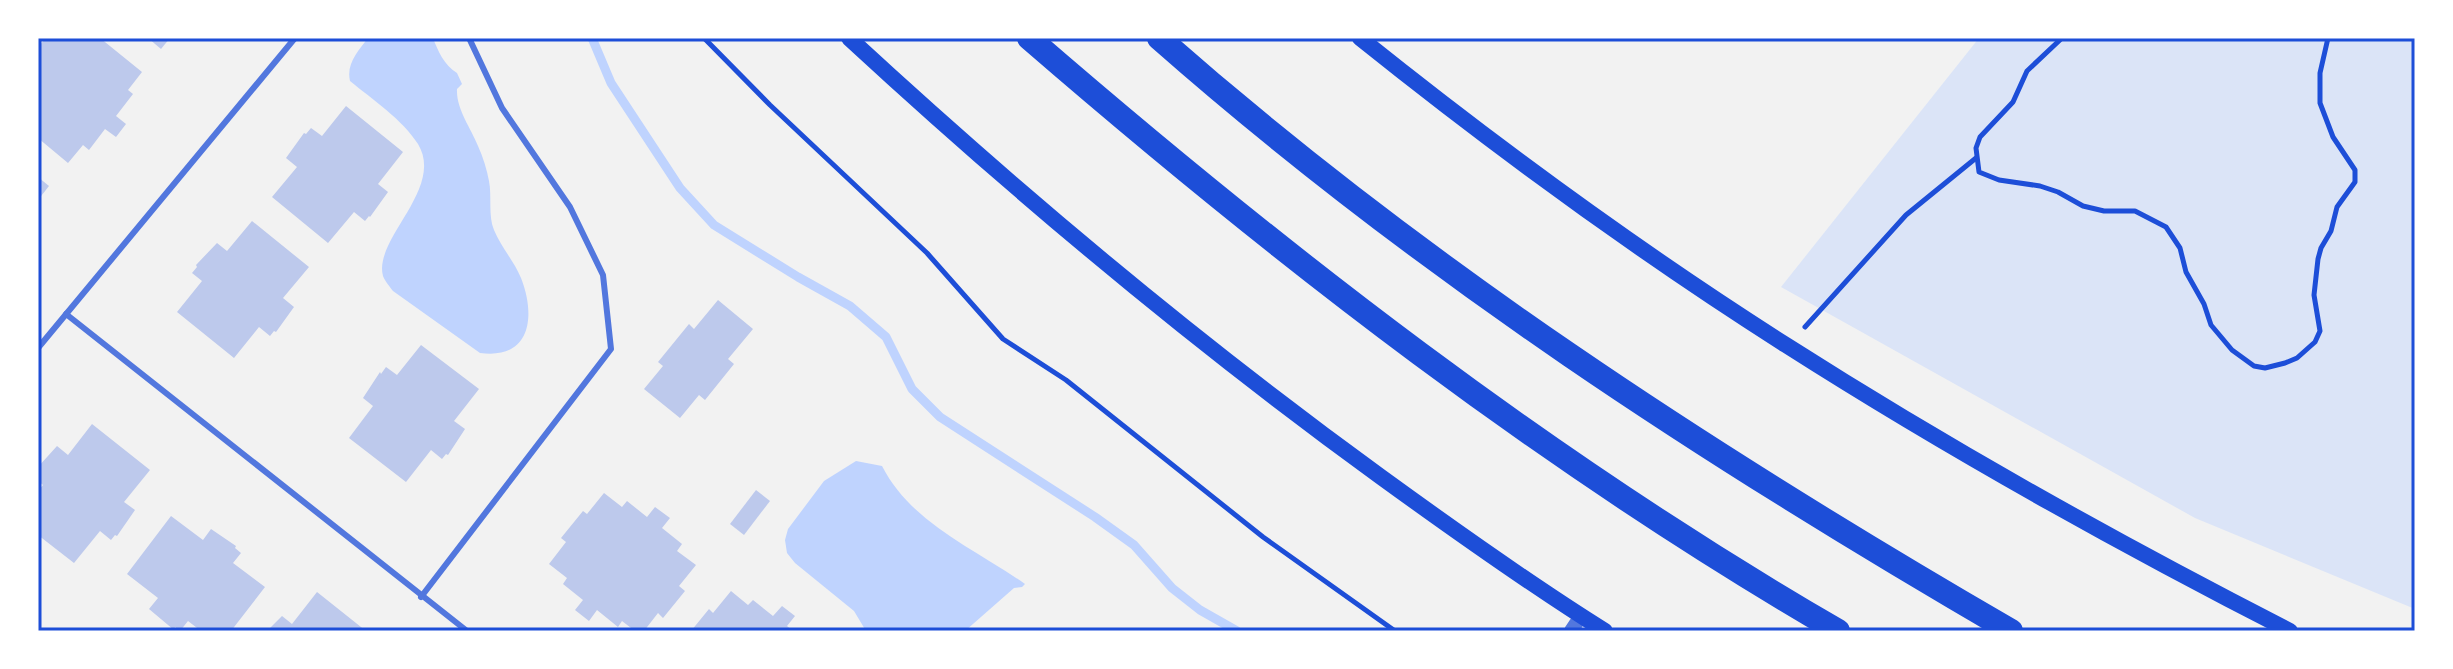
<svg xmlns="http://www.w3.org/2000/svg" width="2453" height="669" viewBox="0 0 2453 669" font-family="'Open Sans',sans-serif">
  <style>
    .green { fill: #dbe4f7 }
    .water { fill: #bfd3fe }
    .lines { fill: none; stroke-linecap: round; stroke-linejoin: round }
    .stream { stroke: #bfd3fe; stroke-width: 9 }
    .building { fill: #bdc9ec }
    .path { stroke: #1d4ed8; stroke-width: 5 }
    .service { stroke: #5277de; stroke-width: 6 }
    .tertiary { stroke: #5277de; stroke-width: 14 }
    .secondary { stroke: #1d4ed8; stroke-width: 16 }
    .motorway { stroke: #1d4ed8; stroke-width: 24 }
    .neatline { fill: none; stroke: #1d4ed8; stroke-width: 3 }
  </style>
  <rect width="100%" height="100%" fill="#f2f2f2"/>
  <path class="green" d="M 1979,38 L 2415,38 L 2415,609 L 2195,518 L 1781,287 Z"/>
  <g class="water">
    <path d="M 368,38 L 433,38 C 438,51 444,65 457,73 L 462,84 L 457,89 C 456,109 471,128 478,146 C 483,157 487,170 489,181 C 492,196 488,216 494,230 C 501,247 514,261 521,278 C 536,316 531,360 480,353 L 393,291 C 390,287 385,281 383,276 C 373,239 445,189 418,144 C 402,119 373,100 350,81 C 346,64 358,51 368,38 Z"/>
    <path d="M 856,461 L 882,466 C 912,524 974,548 1025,584 L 1022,587 L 1014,588 L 965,631 L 866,631 L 854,611 L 795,563 L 787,553 L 785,540 L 788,529 L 824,481 Z"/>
  </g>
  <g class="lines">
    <path class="stream" d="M 592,38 L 611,83 L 680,188 L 714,225 L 798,277 L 850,306 L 886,337 L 912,389 L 940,417 L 1095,517 L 1134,545 L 1172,588 L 1200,610 L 1237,631"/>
  </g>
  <g class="building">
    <path d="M 46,38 L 100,38 L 142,72 L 128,90 L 133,94 L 116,116 L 126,124 L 116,137 L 105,129 L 89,150 L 83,145 L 68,163 L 38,138 L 38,47 Z"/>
    <path d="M 148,38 L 170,38 L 161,49 Z"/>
    <path d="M 346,106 L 403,152 L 378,184 L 388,192 L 370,217 L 369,216 L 365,221 L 354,212 L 328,243 L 272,197 L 297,167 L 286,158 L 304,133 L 306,134 L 311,128 L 322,136 Z"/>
    <path d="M 38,177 L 49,186 L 38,200 Z"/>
    <path d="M 252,221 L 309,267 L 283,298 L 294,307 L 276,332 L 274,331 L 270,336 L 259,327 L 234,358 L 177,312 L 202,281 L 192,273 L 197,267 L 196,265 L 217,243 L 227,251 Z"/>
    <path d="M 718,300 L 753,329 L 728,359 L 734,364 L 705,400 L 699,395 L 680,418 L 644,389 L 663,366 L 658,362 L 689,324 L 694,329 Z"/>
    <path d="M 421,345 L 479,389 L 454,421 L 465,429 L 448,455 L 446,454 L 442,459 L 431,450 L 406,482 L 349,438 L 373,406 L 363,398 L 380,372 L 381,374 L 386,367 L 397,375 Z"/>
    <path d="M 92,424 L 150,470 L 124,502 L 135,510 L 117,536 L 115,535 L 111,540 L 100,531 L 74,563 L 38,535 L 38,491 L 43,485 L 38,481 L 38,467 L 57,446 L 68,455 Z"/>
    <path d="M 756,490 L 770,501 L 744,535 L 730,524 Z"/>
    <path d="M 604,493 L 622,507 L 627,501 L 647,517 L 655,507 L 670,518 L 662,528 L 682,544 L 677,551 L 696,565 L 679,586 L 685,591 L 663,618 L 658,613 L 644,631 L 635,631 L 622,621 L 618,627 L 597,610 L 589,621 L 575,610 L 583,600 L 563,584 L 567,578 L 549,564 L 566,542 L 561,538 L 583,511 L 587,514 Z"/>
    <path d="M 171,516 L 203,540 L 211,529 L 236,546 L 235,548 L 241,553 L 233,563 L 265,587 L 231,631 L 201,631 L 188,621 L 180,631 L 175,627 L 174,630 L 149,609 L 158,598 L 127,574 Z"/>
    <path d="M 731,591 L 748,605 L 753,600 L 773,616 L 782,606 L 795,616 L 787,626 L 793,631 L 691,631 L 709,609 L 713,613 Z"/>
    <path d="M 317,592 L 366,631 L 267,631 L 282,616 L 292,624 Z"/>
  </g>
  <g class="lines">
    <g class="path">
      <path d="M 704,38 L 770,105 L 927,253 L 1003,339 L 1066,380 L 1263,537 L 1395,631"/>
      <path d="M 2062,38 L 2027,71 L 2013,102 L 1980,137 L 1976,148 L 1979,172 L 1999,180 L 2040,186 L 2058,192 L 2083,206 L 2104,211 L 2135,211 L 2166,227 L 2180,248 L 2186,272 L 2204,304 L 2211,325 L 2232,350 L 2254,366 L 2265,368 L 2285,363 L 2297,358 L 2315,342 L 2320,331 L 2314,295 L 2318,259 L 2321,248 L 2331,231 L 2337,207 L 2355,182 L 2355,170 L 2333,137 L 2320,103 L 2320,73 L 2328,38"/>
      <path d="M 1805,327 L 1906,215 L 1976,158"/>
    </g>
    <g class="service">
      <path d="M 66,314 L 467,631"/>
      <path d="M 38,348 L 295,38"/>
      <path d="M 421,597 L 611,349 L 603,275 L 570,207 L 502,108 L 469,38"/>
    </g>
    <path class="tertiary" d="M 1571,631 L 1581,616"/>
    <g class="secondary">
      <path d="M 849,38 C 1018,194 1195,342 1381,477 C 1454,530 1528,583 1605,631"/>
      <path d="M 1360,38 C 1496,147 1638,251 1786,345 C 1949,449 2118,543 2290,631"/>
    </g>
    <g class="motorway">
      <path d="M 1029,38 C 1282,257 1548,463 1838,631"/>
      <path d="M 1159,38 C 1420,268 1711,457 2011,631"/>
    </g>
  </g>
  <rect width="2453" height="669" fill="none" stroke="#ffffff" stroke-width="80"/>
  <rect x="40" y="40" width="2373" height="589" class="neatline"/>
</svg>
